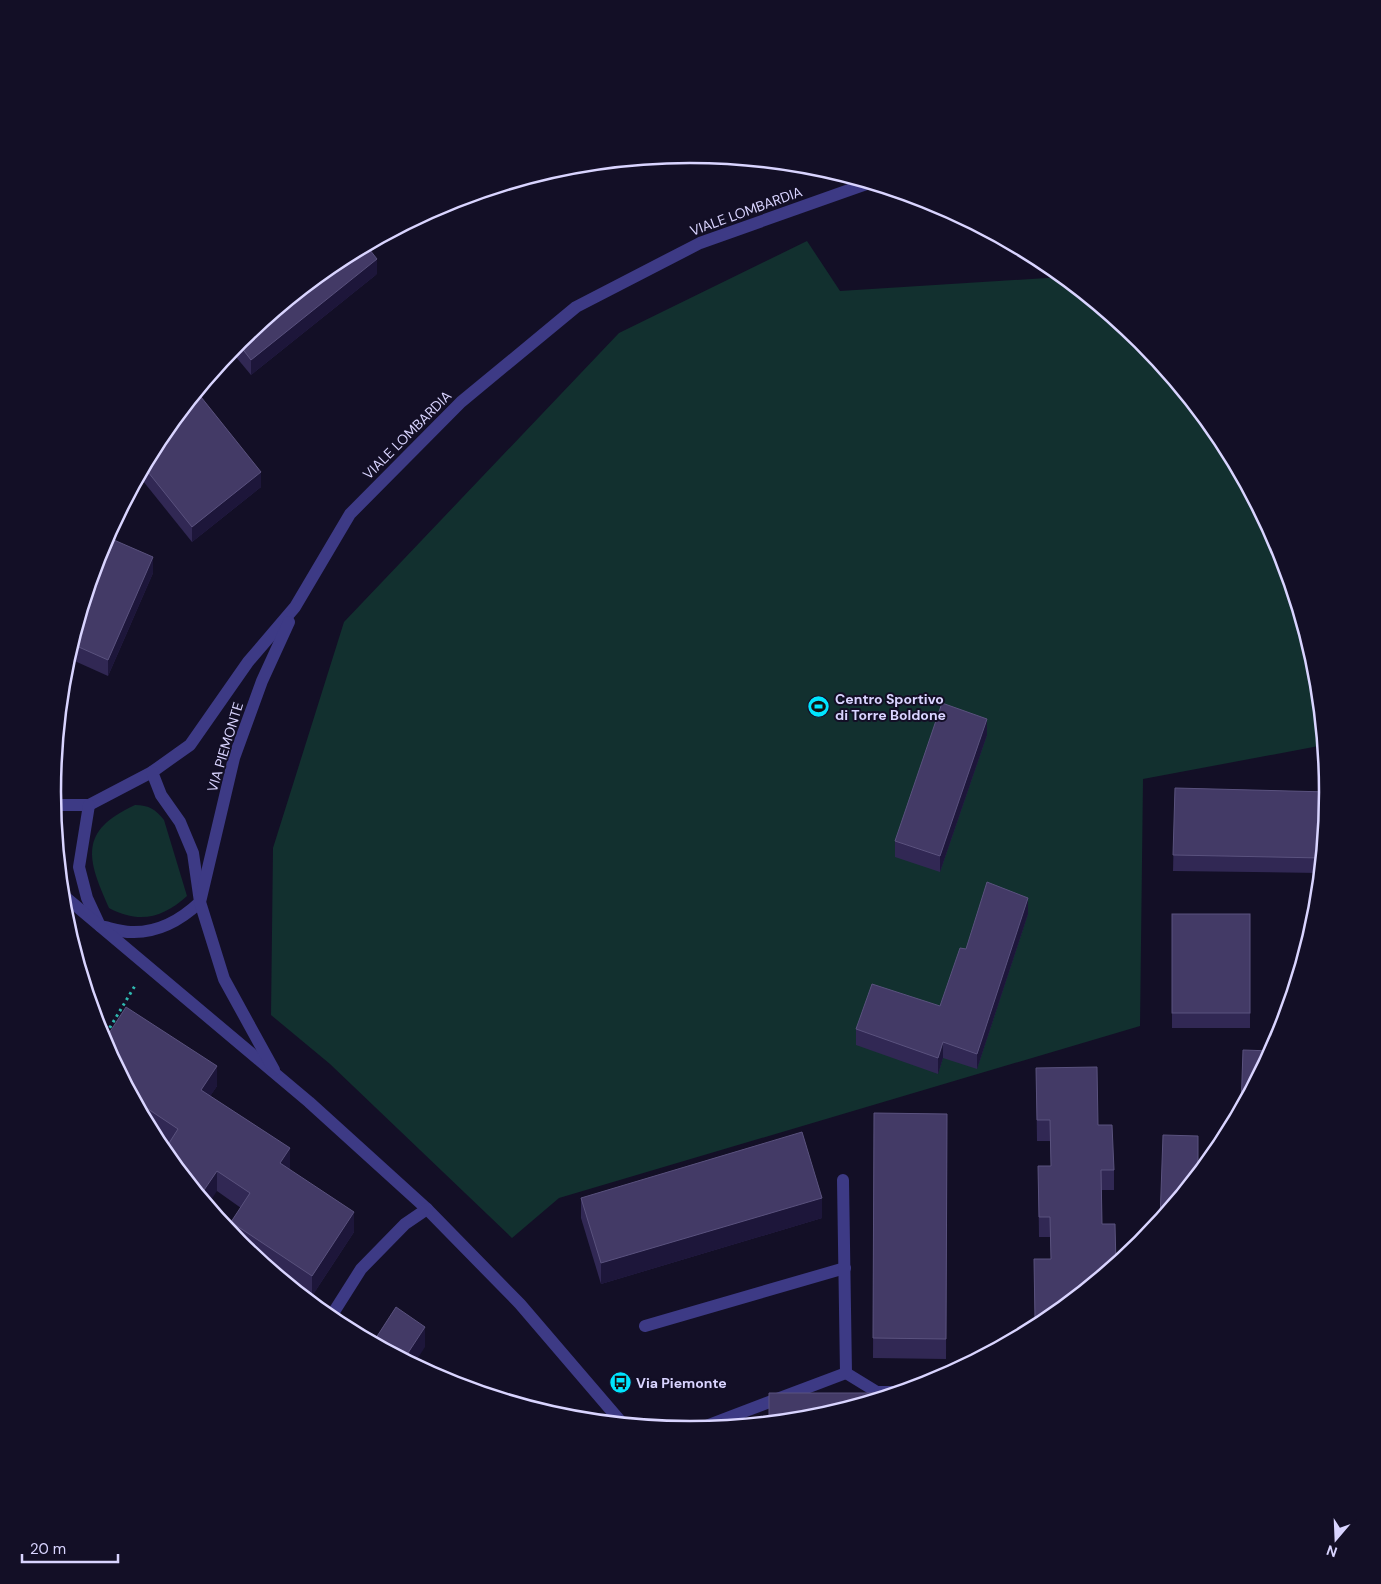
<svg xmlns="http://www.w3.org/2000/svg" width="1381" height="1584" viewBox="0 0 1381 1584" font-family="'DM Sans',sans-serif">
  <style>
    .green { fill: #12302f }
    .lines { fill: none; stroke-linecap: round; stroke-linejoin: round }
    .path { stroke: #2fb8b0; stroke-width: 3; stroke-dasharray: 2.5 4; stroke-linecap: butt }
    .minor { stroke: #3d3a85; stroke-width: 12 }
    .wall { fill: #312854 }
    .shaded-wall { fill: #1d163a }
    .building { fill: #433a66; stroke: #5a527e }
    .labels { text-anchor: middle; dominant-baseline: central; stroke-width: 4; stroke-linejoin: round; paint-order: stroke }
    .street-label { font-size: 14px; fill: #d9d4ff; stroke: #130f26 }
    .poi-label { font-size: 14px; font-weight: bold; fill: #d9d4ff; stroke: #130f26; text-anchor: start }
    .rim { fill: none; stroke: #d9d4ff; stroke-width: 2.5 }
  </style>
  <rect width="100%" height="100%" fill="#130f26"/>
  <g class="green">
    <path d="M 807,241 L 840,291 L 1063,277 L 1142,341 L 1221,438 L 1280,548 L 1316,668 L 1324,745 L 1143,779 L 1140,1026 L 559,1198 L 512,1238 L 330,1064 L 271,1015 L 273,848 L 344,622 L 619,333 Z"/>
    <path d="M 135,805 C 149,805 156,810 164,820 L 187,896 C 163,918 139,924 109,908 C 87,859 78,831 135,805 Z"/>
  </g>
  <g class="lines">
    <path class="path" d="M 103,1039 L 136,984"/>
    <g class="minor">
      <path d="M 54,805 L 89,805 L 152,772 L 190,745 L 248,662 L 295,607 L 350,514 L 461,402 L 576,307 L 700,243 L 869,183"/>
      <path d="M 89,805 L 79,867 L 87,898 L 100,926 C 110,928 121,932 131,932 C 157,933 181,920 200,902 L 193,853 L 180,822 L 161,795 L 152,772"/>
      <path d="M 63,895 L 309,1102 L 427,1209 L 520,1304 L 622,1423"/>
      <path d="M 274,1070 L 224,979 L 200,902 L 234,758 L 262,681 L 289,622"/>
      <path d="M 330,1318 L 361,1269 L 405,1224 L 427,1209"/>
      <path d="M 645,1326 L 845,1268"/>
      <path d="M 846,1373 L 877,1392 L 901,1392"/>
      <path d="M 698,1429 L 846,1373 L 843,1180"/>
    </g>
  </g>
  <g class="wall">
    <path d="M 377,274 L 251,375 L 231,351 L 240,341 Z"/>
    <path d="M 160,437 L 261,487 L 192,542 L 139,476 Z"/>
    <path d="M 101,548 L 153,573 L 108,676 L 68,658 Z"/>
    <path d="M 987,735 L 940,872 L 895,857 L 895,841 Z"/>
    <path d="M 1175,788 L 1328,792 L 1320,873 L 1173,871 Z"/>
    <path d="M 1028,914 L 977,1069 L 943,1058 L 938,1074 L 856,1045 L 856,1029 L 940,1006 L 966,949 Z"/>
    <rect x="1172" y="914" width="78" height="114"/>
    <path d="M 104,1041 L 217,1086 L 210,1096 L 290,1168 L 289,1169 L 354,1232 L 312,1296 L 269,1268 L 239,1243 L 231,1233 L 231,1222 L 241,1208 L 217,1191 L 169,1143 L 153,1133 Z"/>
    <path d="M 1036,1068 L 1098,1125 L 1114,1170 L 1114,1190 L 1102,1190 L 1102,1224 L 1116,1265 L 1045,1323 L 1035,1328 L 1034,1259 L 1051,1259 L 1050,1237 L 1039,1237 L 1038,1166 L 1051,1166 L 1050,1141 L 1037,1141 Z"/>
    <path d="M 874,1113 L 947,1114 L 946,1359 L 873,1358 Z"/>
    <path d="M 581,1198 L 822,1218 L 601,1284 L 581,1218 Z"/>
  </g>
  <g class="shaded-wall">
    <path d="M 377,259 L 377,274 L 251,375 L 251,360 Z"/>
    <path d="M 261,472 L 261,487 L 192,542 L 192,527 Z"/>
    <path d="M 153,557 L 153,573 L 108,676 L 108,660 Z"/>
    <path d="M 987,719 L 987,735 L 940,872 L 940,856 Z"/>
    <path d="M 1028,898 L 1028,914 L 977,1069 L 977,1054 Z"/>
    <path d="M 943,1042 L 943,1058 L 938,1074 L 938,1058 Z"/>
    <path d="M 217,1066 L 217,1086 L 201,1110 L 201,1090 Z"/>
    <path d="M 290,1148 L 290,1168 L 280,1183 L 280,1163 Z"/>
    <path d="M 217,1171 L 217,1191 L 208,1205 L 200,1196 Z"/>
    <path d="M 822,1198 L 822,1218 L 601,1284 L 601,1263 Z"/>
    <path d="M 354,1212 L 354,1232 L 312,1296 L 312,1276 Z"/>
    <path d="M 425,1327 L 425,1347 L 414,1364 L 404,1359 Z"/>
  </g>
  <g class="building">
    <path d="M 366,245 L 377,259 L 251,360 L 238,343 L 240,341 L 336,261 Z"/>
    <path d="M 197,392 L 261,472 L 192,527 L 144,467 L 160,437 Z"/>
    <path d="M 107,537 L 153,557 L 108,660 L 72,644 L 101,548 Z"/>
    <path d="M 942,703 L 987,719 L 940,856 L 895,841 Z"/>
    <path d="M 1175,788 L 1328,792 L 1322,858 L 1173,855 Z"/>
    <path d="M 987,882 L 1028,898 L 977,1054 L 943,1042 L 938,1058 L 856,1029 L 872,984 L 940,1006 L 960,948 L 966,949 Z"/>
    <rect x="1172" y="914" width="78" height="99"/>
    <path d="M 126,1007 L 217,1066 L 201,1090 L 290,1148 L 280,1163 L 354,1212 L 312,1276 L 231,1222 L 250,1193 L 217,1171 L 200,1196 L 164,1151 L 178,1129 L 136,1101 L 104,1041 Z"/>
    <path d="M 1243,1050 L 1272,1051 L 1241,1109 Z"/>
    <path d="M 1097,1067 L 1098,1125 L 1112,1125 L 1114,1170 L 1101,1170 L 1102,1224 L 1115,1224 L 1116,1265 L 1114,1266 L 1102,1266 L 1102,1275 L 1049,1319 L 1035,1319 L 1034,1259 L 1051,1259 L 1050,1217 L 1039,1217 L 1038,1166 L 1051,1166 L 1050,1120 L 1037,1120 L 1036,1068 Z"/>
    <path d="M 874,1113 L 947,1114 L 946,1339 L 873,1338 Z"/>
    <path d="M 802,1132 L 822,1198 L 601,1263 L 581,1198 Z"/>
    <path d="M 1163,1135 L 1198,1136 L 1198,1167 L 1204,1167 L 1160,1221 Z"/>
    <path d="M 396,1307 L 425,1327 L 404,1359 L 352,1331 L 354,1328 L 374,1341 Z"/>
    <path d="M 769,1393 L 897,1393 L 815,1418 L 769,1422 Z"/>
  </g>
  <defs>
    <symbol id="stadium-disc" viewBox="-11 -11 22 22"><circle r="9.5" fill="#00e5ff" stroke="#130f26"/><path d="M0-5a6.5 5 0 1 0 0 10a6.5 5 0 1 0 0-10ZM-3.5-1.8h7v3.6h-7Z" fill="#111"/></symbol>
    <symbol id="bus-disc" viewBox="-11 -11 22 22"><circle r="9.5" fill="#00e5ff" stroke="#130f26"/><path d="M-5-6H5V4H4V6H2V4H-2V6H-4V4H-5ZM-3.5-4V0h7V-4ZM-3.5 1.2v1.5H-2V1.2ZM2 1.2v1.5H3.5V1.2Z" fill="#111"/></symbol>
  </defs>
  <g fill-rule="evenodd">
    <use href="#stadium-disc" x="806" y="694" width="25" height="25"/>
    <use href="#bus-disc" x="608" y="1370" width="25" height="25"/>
  </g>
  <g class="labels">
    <g class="street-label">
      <text transform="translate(746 211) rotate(-20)">VIALE LOMBARDIA</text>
      <text transform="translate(407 435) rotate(-45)">VIALE LOMBARDIA</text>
      <text transform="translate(225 747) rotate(-73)">VIA PIEMONTE</text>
    </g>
    <g class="poi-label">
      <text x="835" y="699">Centro Sportivo<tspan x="835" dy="16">di Torre Boldone</tspan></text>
      <text x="636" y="1383">Via Piemonte</text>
    </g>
  </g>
  <path d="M0 0H1381V1584H0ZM61 792a629 629 0 1 1 1258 0a629 629 0 1 1-1258 0Z" fill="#130f26" fill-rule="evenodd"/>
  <path class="rim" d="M61 792a629 629 0 1 1 1258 0a629 629 0 1 1-1258 0Z"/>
  <g transform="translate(1336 1539) rotate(199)" stroke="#130f26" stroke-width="4" paint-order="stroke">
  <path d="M0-4L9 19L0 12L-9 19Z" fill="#d9d4ff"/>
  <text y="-8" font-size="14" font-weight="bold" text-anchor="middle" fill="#d9d4ff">N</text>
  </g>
  <path d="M22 1554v8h96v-8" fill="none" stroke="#d9d4ff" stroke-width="2.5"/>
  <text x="30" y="1554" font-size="15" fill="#d9d4ff" stroke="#130f26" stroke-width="4" paint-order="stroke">20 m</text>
</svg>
